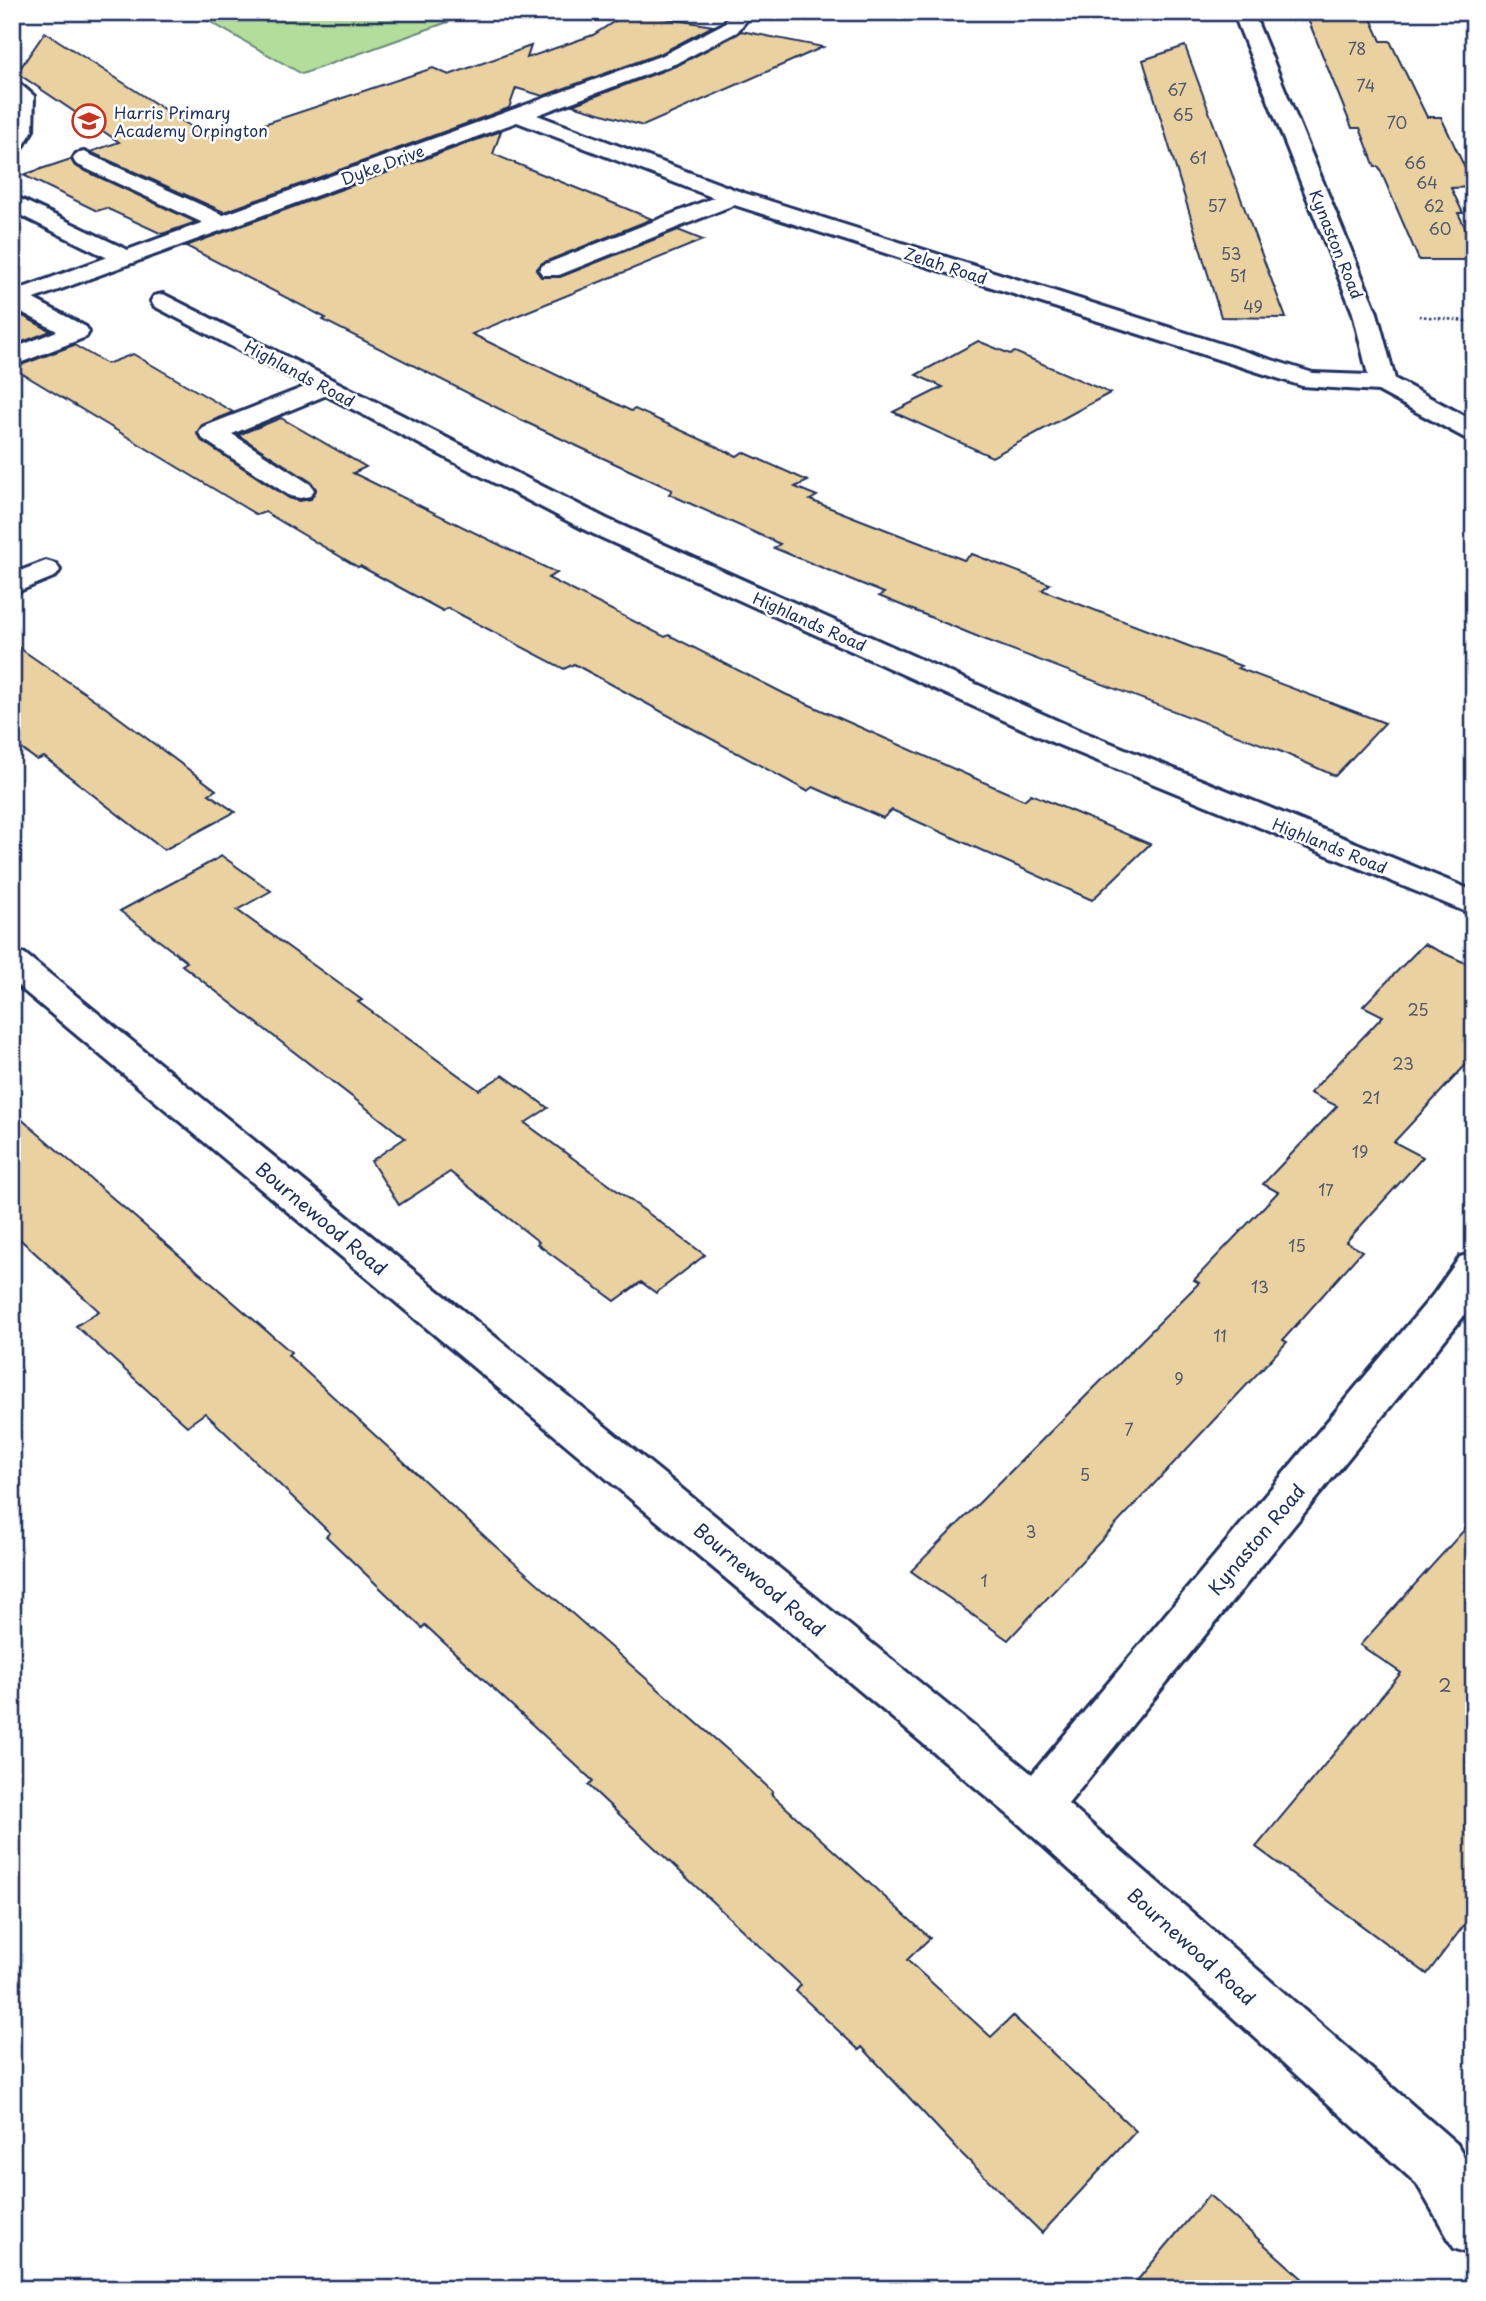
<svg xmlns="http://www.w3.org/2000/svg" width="1486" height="2301" viewBox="0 0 1486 2301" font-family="'Playpen Sans',sans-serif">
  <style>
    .green { fill: #b3dd9a; stroke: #67867c; stroke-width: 2 }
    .building { fill: #ead1a0; stroke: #1b2f5e; stroke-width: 2 }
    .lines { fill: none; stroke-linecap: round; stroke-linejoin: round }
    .service-casing { stroke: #1b2f5e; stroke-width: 6 }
    .minor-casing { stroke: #1b2f5e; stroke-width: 6 }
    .path { stroke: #1b2f5e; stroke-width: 2.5; stroke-dasharray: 2.5 2.5; stroke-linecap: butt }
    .service { fill: #fff; fill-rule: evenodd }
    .minor { fill: #fff; fill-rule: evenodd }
    .labels { text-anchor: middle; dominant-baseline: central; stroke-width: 5; stroke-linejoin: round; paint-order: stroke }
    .number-label { font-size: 16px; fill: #4f586e }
    .far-poi-label { font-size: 16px; fill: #1b2f5e; stroke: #fff; text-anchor: start }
    .far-street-label { font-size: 16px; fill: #1b2f5e; stroke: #fff }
    .street-label { font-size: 19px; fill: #1b2f5e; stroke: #fff }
    .near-number-label { font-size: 19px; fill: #4f586e }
  </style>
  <rect width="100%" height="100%" fill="#fff"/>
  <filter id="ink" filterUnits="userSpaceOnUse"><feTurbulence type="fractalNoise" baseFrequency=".0143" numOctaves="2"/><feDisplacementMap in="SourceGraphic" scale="14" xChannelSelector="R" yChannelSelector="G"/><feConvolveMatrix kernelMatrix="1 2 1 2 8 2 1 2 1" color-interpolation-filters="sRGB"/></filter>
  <g filter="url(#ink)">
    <path class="green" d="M 193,12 L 476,12 L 302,74 Z"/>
    <g class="building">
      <path d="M 629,12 L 713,26 L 662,53 L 543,96 L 516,88 L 509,108 L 224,212 L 90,152 L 119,142 L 17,73 L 45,32 L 207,137 L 242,126 L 249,129 L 433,68 L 449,75 L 531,46 L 527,58 L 593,35 Z"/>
      <path d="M 1305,12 L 1368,12 L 1381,41 L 1390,41 L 1427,117 L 1441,117 L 1474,187 L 1451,188 L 1463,213 L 1458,213 L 1474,245 L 1474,260 L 1419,260 L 1379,167 L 1375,167 L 1360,128 L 1352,128 Z"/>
      <path d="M 741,31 L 823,47 L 643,126 L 572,105 L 678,65 Z"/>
      <path d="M 1185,46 L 1257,242 L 1286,318 L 1221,317 L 1143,60 Z"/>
      <path d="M 501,131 L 493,154 L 652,219 L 542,263 L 536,270 L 541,277 L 560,277 L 678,230 L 703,240 L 472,334 L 631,411 L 635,409 L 737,456 L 743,452 L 808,481 L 795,487 L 817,496 L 810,500 L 964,560 L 972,554 L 1050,584 L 1042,590 L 1241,666 L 1238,668 L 1385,723 L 1335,776 L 1282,752 L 981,638 L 879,596 L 884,593 L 774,548 L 780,544 L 669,494 L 672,490 L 523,421 L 323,320 L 326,318 L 186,246 Z"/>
      <path d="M 71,159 L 75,166 L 196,222 L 162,234 L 106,208 L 97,211 L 23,175 Z"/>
      <path d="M 12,310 L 49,330 L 51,331 L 12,346 Z"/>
      <path d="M 978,341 L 1010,354 L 1015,352 L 1110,393 L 992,457 L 893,412 L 943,387 L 916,375 Z"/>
      <path d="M 74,345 L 107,364 L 133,354 L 233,412 L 202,425 L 197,434 L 202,441 L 289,498 L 299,501 L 311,499 L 316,489 L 311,482 L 238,435 L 281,418 L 366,467 L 353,473 L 557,573 L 548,578 L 665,637 L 669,635 L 785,694 L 1024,800 L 1031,794 L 1150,844 L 1092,900 L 892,810 L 883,818 L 813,787 L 807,791 L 574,664 L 564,669 L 448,608 L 443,611 L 360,566 L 358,567 L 265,512 L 257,515 L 13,368 Z"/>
      <path d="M 12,643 L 98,702 L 216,790 L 209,794 L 235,812 L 164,850 L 44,757 L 37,760 L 12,742 Z"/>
      <path d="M 222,856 L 271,891 L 237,910 L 362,1000 L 358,1002 L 479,1090 L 503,1075 L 548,1108 L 525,1123 L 705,1255 L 656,1293 L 641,1282 L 615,1301 L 537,1244 L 539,1242 L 450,1172 L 399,1205 L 371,1161 L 405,1138 L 182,965 L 187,962 L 120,911 Z"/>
      <path d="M 1424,944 L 1474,967 L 1474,1056 L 1394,1142 L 1423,1157 L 1346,1242 L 1362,1251 L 1283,1340 L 1287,1342 L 1008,1640 L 911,1571 L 1199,1283 L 1194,1280 L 1278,1192 L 1263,1184 L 1337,1106 L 1310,1093 L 1383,1016 L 1363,1006 Z"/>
      <path d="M 12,1111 L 291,1352 L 288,1355 L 494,1545 L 738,1759 L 773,1792 L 771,1794 L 930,1938 L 907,1960 L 991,2037 L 1013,2016 L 1136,2131 L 1042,2233 L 960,2152 L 862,2047 L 859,2050 L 796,1991 L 801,1985 L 588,1785 L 593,1781 L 425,1625 L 422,1628 L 326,1536 L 330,1533 L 205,1413 L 187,1426 L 76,1326 L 99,1311 L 12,1232 Z"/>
      <path d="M 1474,1519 L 1474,1912 L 1427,1974 L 1256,1847 L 1401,1673 L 1360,1645 Z"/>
      <path d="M 1209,2195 L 1314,2289 L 1130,2289 Z"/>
    </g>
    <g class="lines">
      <defs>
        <g id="service">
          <path d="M 12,81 L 19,83 L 34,96 L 33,130 L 20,152 L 12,153 Z"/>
          <path d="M 84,152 L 230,218 L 234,223 L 230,228 L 214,228 L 76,164 L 73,159 L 76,154 Z"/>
          <path d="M 733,190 L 741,192 L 744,197 L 741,202 L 559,275 L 543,275 L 539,270 L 543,265 Z"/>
          <path d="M 12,195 L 134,253 L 138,258 L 134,263 L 118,263 L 12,211 Z"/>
          <path d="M 12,292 L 24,294 L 86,327 L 89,332 L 86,337 L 12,366 L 12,349 L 57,331 L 12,307 Z"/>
          <path d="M 325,379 L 334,382 L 338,387 L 334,392 L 232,434 L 310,484 L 314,490 L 310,496 L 300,498 L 290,496 L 203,439 L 199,433 L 203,427 Z"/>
          <path d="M 46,561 L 56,564 L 60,570 L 56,576 L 12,594 L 12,574 Z"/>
        </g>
        <g id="minor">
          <path d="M 732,12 L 753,12 L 737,32 L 677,63 L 537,115 L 741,192 L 1313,373 L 1368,375 L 1353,313 L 1233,12 L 1253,12 L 1377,313 L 1395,379 L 1474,421 L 1474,440 L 1465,438 L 1378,391 L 1302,386 L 725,202 L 517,122 L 12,307 L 12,292 L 663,55 L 723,24 Z"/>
          <path d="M 163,294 L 607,519 L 1076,729 L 1474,891 L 1474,915 L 1054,743 L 587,531 L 154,306 L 151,301 L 154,296 Z"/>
          <path d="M 12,951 L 25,954 L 1032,1774 L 1433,1295 L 1460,1257 L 1474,1253 L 1474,1300 L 1463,1317 L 1068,1804 L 1457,2144 L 1474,2174 L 1474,2256 L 1454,2248 L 1417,2184 L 1018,1823 L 12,981 Z"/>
        </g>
      </defs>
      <use href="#service" class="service-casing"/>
      <use href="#minor" class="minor-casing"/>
      <path class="path" d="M 1419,316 L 1474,322"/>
      <use href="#service" class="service"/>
      <use href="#minor" class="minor"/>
    </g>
  </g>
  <defs>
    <symbol id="school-ring" viewBox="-11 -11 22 22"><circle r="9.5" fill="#fff" stroke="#c8321e" stroke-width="1.5"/><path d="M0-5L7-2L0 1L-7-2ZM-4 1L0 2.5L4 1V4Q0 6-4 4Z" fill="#c8321e"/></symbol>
  </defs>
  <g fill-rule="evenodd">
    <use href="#school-ring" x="70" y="102" width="38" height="38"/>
  </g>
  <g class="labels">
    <g class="number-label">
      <text x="1357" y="48">78</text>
      <text x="1366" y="85">74</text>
      <text x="1177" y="89">67</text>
      <text x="1183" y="114">65</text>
      <text x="1397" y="122">70</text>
      <text x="1198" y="157">61</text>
      <text x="1415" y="162">66</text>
      <text x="1427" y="182">64</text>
      <text x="1217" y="205">57</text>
      <text x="1434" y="205">62</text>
      <text x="1440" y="228">60</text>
      <text x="1231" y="253">53</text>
      <text x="1238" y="275">51</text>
      <text x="1253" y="306">49</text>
      <text x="1418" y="1009">25</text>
      <text x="1403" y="1063">23</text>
      <text x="1371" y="1097">21</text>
      <text x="1360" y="1151">19</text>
      <text x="1326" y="1189">17</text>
      <text x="1297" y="1245">15</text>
      <text x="1260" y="1286">13</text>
      <text x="1220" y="1335">11</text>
      <text x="1179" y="1378">9</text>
      <text x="1129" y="1429">7</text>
      <text x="1085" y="1474">5</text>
      <text x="1031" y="1531">3</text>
      <text x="984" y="1580">1</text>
    </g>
    <g class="far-poi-label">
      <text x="114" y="112">Harris Primary<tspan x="114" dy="18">Academy Orpington</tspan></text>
    </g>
    <g class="far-street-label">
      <text transform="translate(382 164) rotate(-20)">Dyke Drive</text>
      <text transform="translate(1337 244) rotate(68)">Kynaston Road</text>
      <text transform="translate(946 265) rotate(18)">Zelah Road</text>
      <text transform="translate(300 373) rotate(28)">Highlands Road</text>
      <text transform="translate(810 621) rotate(24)">Highlands Road</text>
      <text transform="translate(1330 845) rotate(22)">Highlands Road</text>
    </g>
    <g class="street-label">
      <text transform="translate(322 1218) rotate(40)">Bournewood Road</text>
      <text transform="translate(1256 1539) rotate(-50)">Kynaston Road</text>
      <text transform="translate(760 1579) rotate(40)">Bournewood Road</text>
      <text transform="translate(1192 1946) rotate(42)">Bournewood Road</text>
    </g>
    <g class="near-number-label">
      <text x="1445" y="1684">2</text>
    </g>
  </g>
  <rect width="1486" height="2301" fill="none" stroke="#fff" stroke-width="42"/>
  <rect x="21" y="21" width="1444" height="2259" fill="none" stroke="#1b2f5e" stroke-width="2.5" filter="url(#ink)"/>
</svg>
